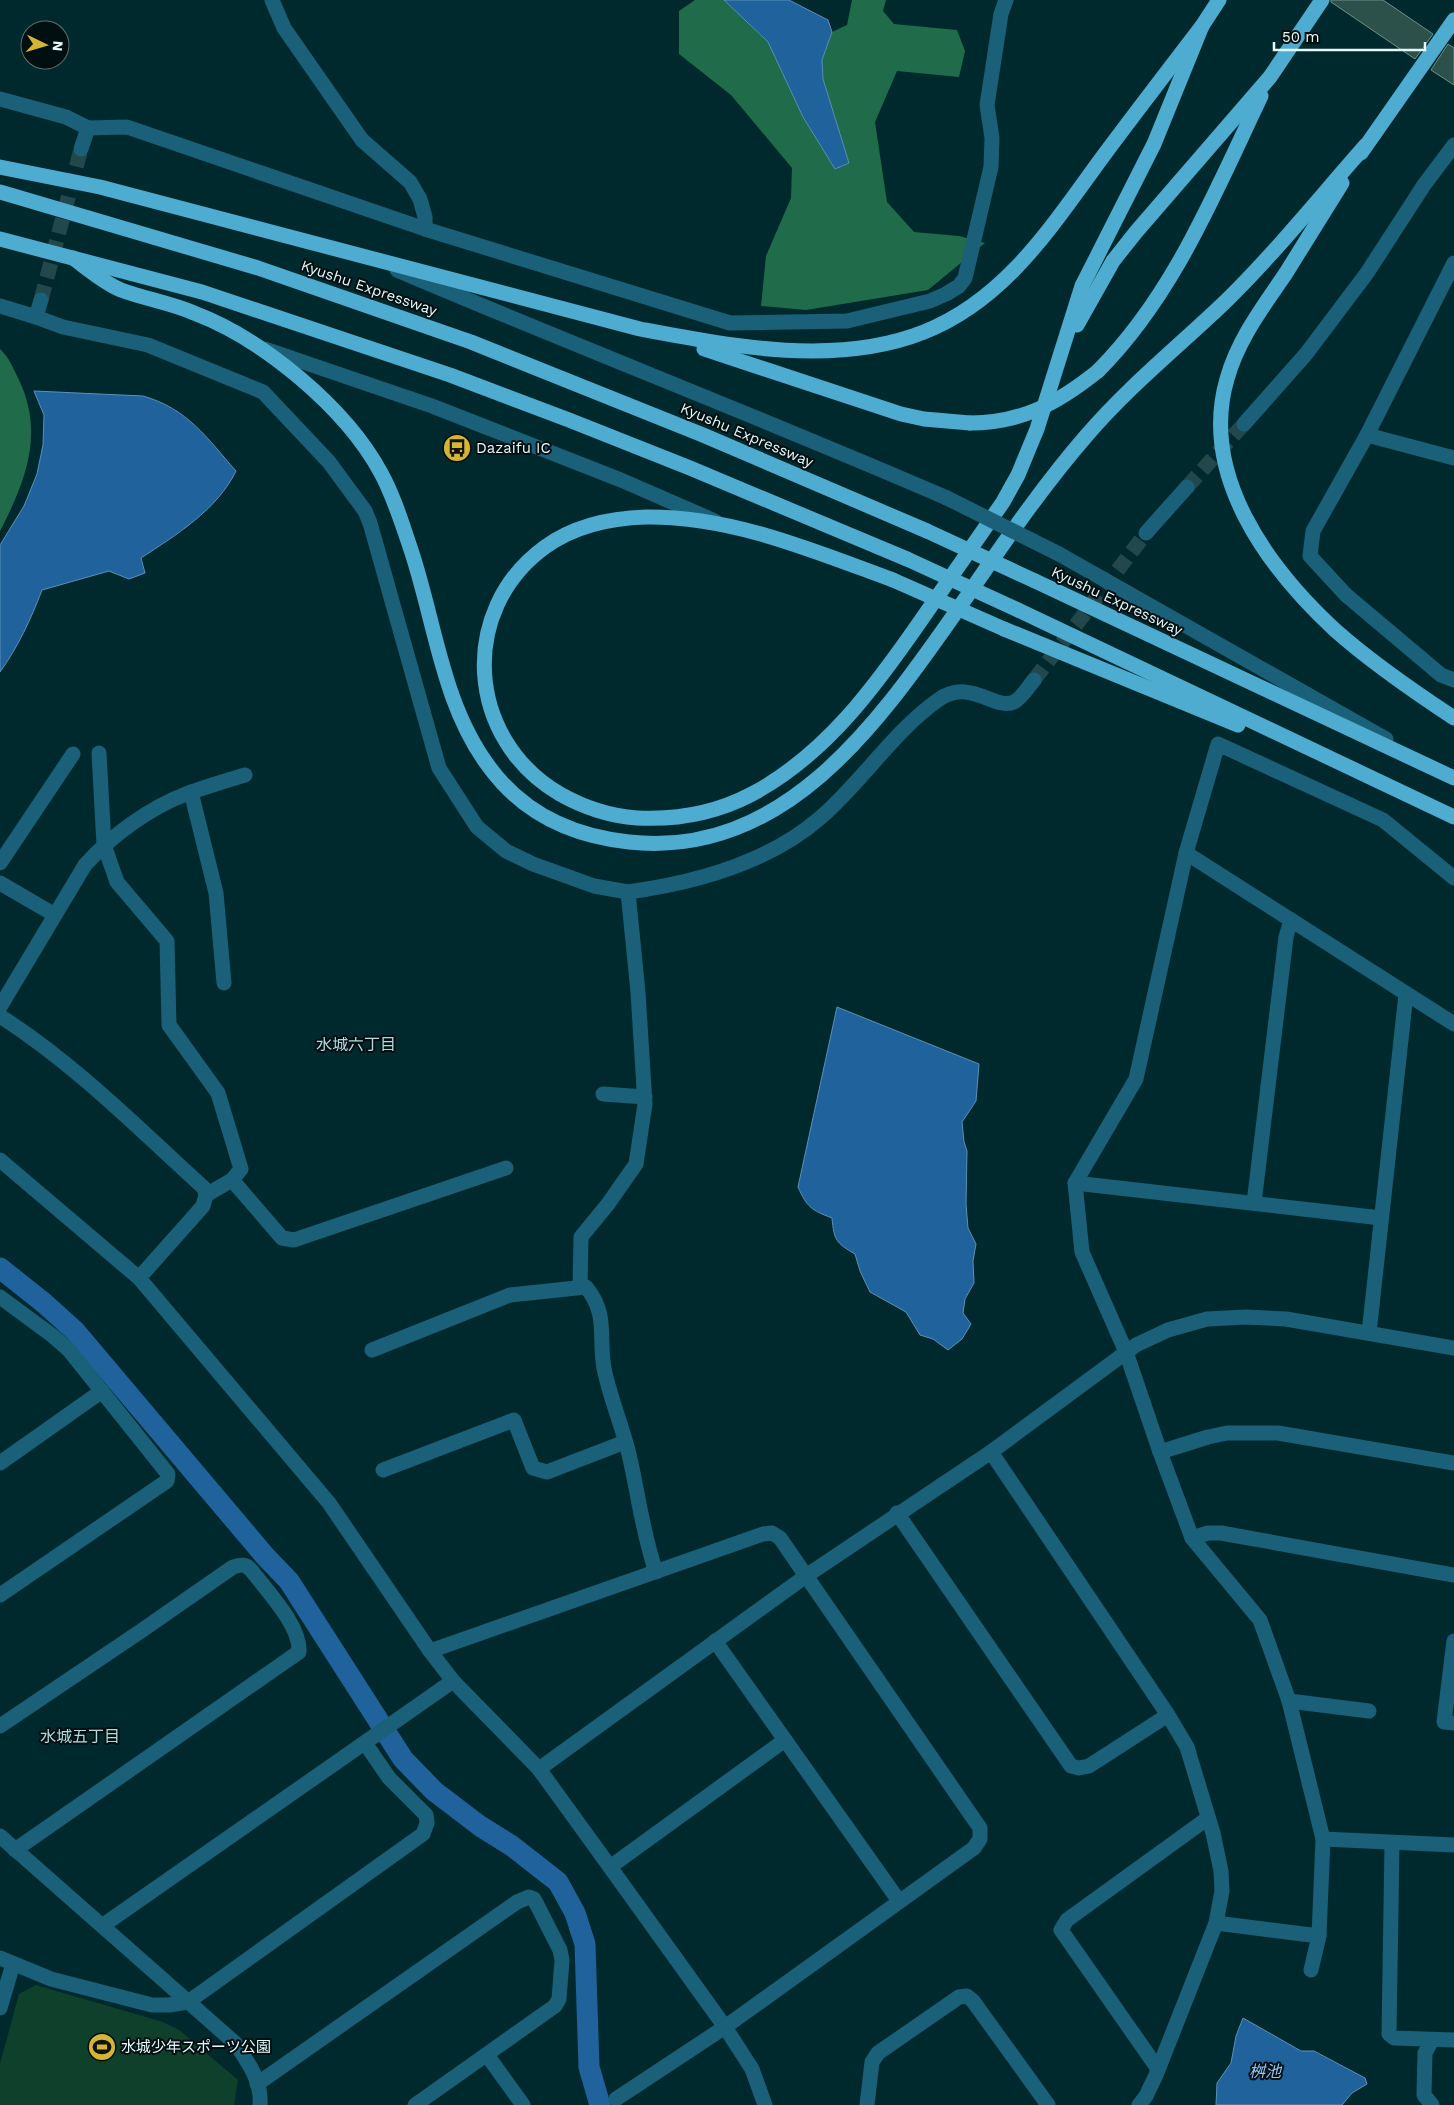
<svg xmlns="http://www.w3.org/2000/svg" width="1454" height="2105" viewBox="0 0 1454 2105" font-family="'Work Sans','Noto Sans JP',sans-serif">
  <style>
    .green { fill: #0f402b }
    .forest { fill: #206b4a }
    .water { fill: #20629b; stroke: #5b90b8 }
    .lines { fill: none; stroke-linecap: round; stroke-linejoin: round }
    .canal { stroke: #20629b; stroke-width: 21 }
    .building { fill: #2c514b; stroke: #6a918b }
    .minor-tunnel { stroke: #22484c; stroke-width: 15; stroke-dasharray: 15 8; stroke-linecap: butt }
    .minor { stroke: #1a6079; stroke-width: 15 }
    .highway { stroke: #4eacd1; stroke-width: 15 }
    .minor-bridge { stroke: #1a6079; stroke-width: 15 }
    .highway-bridge { stroke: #4eacd1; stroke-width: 15 }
    .labels { text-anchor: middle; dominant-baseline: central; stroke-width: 4; stroke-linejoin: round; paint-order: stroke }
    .street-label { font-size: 15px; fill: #e5fafc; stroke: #020f11 }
    .poi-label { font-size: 15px; fill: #e5fafc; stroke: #020f11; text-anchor: start }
    .neighbourhood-label { font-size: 16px; fill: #b0dadf; stroke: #020f11 }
    .water-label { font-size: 16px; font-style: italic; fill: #93c3f4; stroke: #020f11 }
  </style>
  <rect width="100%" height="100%" fill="#00292d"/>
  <path class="green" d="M 36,1985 L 163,2022 L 179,2030 L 238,2080 L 234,2105 L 0,2105 L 0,2064 L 19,1994 Z"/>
  <g class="forest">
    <path d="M 695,0 L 724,0 L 768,42 L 803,117 L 835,169 L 849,163 L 823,79 L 822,60 L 832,32 L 847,25 L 852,0 L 886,0 L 883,11 L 894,24 L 957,30 L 965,51 L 959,77 L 897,71 L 875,122 L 887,202 L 914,232 L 959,236 L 985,243 L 928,290 L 806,310 L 761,306 L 766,256 L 791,198 L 792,168 L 731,95 L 679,54 L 679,11 Z"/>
    <path d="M 0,349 C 9,357 13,368 18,378 C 45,432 26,481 0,531 Z"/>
  </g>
  <g class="water">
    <path d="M 724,0 L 789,0 L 828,20 L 832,32 L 822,60 L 823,79 L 849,163 L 835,169 L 803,117 L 768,42 Z"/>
    <path d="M 34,391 L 143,396 C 188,409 206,437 236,471 C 217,510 176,535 141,558 L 145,573 L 129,579 L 109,571 L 42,590 C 31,619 18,647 0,672 L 0,545 L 24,506 L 37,474 L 43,445 L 44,415 Z"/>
    <path d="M 837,1007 L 979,1064 L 976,1101 L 962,1122 L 964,1142 L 967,1151 L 966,1204 L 968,1228 L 976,1244 L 973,1261 L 974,1283 L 965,1299 L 963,1313 L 971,1324 L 962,1339 L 948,1350 L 933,1339 L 920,1335 L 906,1312 L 870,1292 L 860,1271 L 855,1254 C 836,1243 834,1240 832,1218 C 811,1210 807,1207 798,1187 Z"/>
    <path d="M 1243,2018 L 1301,2051 L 1314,2051 L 1365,2078 L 1367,2084 L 1352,2093 L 1342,2105 L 1216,2105 L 1217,2083 L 1231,2063 L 1236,2036 Z"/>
  </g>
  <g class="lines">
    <path class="canal" d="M 0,1268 L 44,1303 L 75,1331 L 265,1556 L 289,1581 L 403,1759 L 434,1791 L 480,1826 L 512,1846 L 558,1882 L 575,1913 L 585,1944 L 589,2067 L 600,2105"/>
  </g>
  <g class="building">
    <path d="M 1331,0 L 1383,0 L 1433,34 L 1415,59 L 1331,2 Z"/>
    <path d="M 1448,44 L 1454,48 L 1454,85 L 1431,70 Z"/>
  </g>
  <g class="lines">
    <g class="minor-tunnel">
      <path d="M 41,300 L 81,149"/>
      <path d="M 1187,487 L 1244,424"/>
      <path d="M 1034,680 L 1146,533"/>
    </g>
    <g class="minor">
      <path d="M 272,0 L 284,28 L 362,140 L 410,182 L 420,199 L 425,217 L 425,229"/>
      <path d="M 0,99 L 66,117 L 88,128 L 127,127 L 425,229 L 730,323 L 847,321 L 930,301 L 946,294 L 959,286 L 965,278 L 991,167 L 992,138 L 987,105 L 1001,14 L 1006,0"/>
      <path d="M 81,149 L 88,128"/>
      <path d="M 1454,263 L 1367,435 L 1313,531 L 1310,556 L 1346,595 L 1441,675 L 1454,680"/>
      <path d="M 397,270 C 580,348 765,419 947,498"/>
      <path d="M 0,306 L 36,317 L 63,327 L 148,345 L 263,392 L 329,462 L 365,511 L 370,523 L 439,768 L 477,827 L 506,851 L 533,864 L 594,886 L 628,892 C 694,883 768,863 820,818 C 862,782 893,732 938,700 C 970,677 995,711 1014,702 C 1022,698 1028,687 1034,680"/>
      <path d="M 36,317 L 41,300"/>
      <path d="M 265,349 L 432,406 L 621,480 L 715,521"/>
      <path d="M 1244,424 L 1306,354 L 1367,273 L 1424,185 L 1454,145"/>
      <path d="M 1367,435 L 1454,458"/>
      <path d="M 1146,533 L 1187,487"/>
      <path d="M 1059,554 L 1386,739"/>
      <path d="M 99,753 L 104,845 L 117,882 L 167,941 L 169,1025 L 218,1093 L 241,1169 L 232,1180 L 206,1195"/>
      <path d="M 191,792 L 216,893 L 224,983"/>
      <path d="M 1186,853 L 1454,1024"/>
      <path d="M 0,863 L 73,754"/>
      <path d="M 0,883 L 55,915"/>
      <path d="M 0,1007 L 85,865 C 111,836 149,808 186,794 C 205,787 225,781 245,775"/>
      <path d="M 0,1016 C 75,1064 138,1128 204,1188 L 206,1195 L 203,1206 L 139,1278"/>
      <path d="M 603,1094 L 645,1097"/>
      <path d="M 0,1160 L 139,1278 L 329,1503 L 430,1651 L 453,1681 L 539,1769 L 610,1867 L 725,2027 L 752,2069 L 765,2105"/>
      <path d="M 232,1180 L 282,1238 L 294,1240 L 506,1168"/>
      <path d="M 1075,1183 L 1381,1218"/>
      <path d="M 1254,1203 L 1286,937 L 1291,920"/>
      <path d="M 580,1287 L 581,1237 L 608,1204 L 636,1164 L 645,1104 L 638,992 L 628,892"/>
      <path d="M 0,1297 L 53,1336 L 69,1350 L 168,1474 L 167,1481 L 0,1595"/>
      <path d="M 1369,1333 L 1406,994"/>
      <path d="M 372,1350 L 510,1295 L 586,1287 C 610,1316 597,1340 605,1373 C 611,1399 621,1424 628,1450 C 638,1491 642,1532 656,1572"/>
      <path d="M 991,1452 L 1168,1715 L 1187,1747 L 1213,1833 L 1221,1871 L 1222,1891 L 1216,1923 L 1156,2075 L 1146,2096 L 1139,2105"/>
      <path d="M 1160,1452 L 1208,1437 L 1227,1433 L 1278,1433 L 1454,1463"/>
      <path d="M 0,1463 L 102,1391"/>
      <path d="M 383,1470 L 514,1420 L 533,1468 L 547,1472 L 625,1442"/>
      <path d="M 897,1513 L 1071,1766 L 1079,1768 L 1089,1766 L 1168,1715"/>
      <path d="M 1192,1538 L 1208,1533 L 1221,1533 L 1454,1575"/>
      <path d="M 715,1641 L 899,1901"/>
      <path d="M 1454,1641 L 1444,1722 L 1454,1723"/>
      <path d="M 430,1651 L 763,1534 L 772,1533 L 780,1538 L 980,1828 L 980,1839 L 974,1848 L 725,2027 L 616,2099"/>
      <path d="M 1289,1701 L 1369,1711"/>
      <path d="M 0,1726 L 141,1631 L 233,1567 C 242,1564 246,1564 252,1571 C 267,1591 301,1626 299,1652 L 15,1850"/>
      <path d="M 539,1769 L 806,1576 L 991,1452 L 1136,1345 L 1168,1330 L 1207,1319 L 1246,1317 L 1286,1319 L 1454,1348"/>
      <path d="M 0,1836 L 235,2043 C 248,2062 262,2081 260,2105"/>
      <path d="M 1323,1839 L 1454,1845"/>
      <path d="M 1392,1843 L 1389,2034 L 1394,2038 L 1454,2040"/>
      <path d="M 610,1867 L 785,1740"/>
      <path d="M 1216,1923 L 1319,1936"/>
      <path d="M 102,1926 L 453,1681"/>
      <path d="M 0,1958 L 51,1979 L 152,2005 L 169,2005 L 188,2002 L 423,1834 L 427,1823 L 426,1815 L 389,1778 L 365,1743"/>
      <path d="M 1311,1970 L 1319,1936 L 1323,1839 L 1289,1701 L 1260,1620 L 1192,1538 L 1160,1452 L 1126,1352 L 1082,1252 L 1075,1183 L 1136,1079 L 1186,853 L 1218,744 L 1383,820 L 1454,878"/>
      <path d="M 0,2008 L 13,1964"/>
      <path d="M 1432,2040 L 1425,2053 L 1424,2095 L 1432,2105"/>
      <path d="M 487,2055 L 523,2105"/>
      <path d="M 1158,2069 L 1061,1930 L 1067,1920 L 1208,1818"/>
      <path d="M 257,2084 L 517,1902 L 529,1897 L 534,1899 L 560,1950 L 562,1960 L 559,1999 L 555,2006 L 415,2105"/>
      <path d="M 867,2105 L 872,2062 L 878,2053 L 959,1997 L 967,1996 L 973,2001 L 1048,2105"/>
    </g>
    <g class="highway">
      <path d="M 1361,153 L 1454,20"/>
      <path d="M 0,167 L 100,187 L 640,329 C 730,346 836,367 924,332 C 1007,299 1053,224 1104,155 C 1136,112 1169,69 1202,26 L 1219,0"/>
      <path d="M 1342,183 C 1323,213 1305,243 1286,273 C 1263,307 1238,339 1227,379 C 1199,475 1268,568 1335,630 C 1372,663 1413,691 1454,718"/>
      <path d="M 0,192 L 258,268 L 471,342 L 703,435 L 927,531"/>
      <path d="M 0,239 L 202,292 L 450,375 L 569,420 L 690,468 L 907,559"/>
      <path d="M 73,258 C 88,269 104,283 121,290 C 145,299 171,303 194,313 C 263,339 346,408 381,473 C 393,495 401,520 409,544 C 435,618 441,704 490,768 C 524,814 573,836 629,842 C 784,859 878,723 956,612 C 998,552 1039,490 1087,435 C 1129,386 1179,346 1225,302 C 1275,253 1320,197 1366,145"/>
      <path d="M 1077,325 L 1113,261 L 1136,232 L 1270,77 L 1322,0"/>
      <path d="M 704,349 L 901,414 L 924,419 L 970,423"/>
      <path d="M 1098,371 C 1174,295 1215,192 1261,96"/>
      <path d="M 893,580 C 814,551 732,516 646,517 C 611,518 574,526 545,547 C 457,611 467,740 560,794 C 583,807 609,816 637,818 C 676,820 716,813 752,794 C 827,754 877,684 924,616 C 950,578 977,540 1003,502 L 1018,475 L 1037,429 L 1082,286 L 1154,144 L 1202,26"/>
      <path d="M 1035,581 L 1454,778"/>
      <path d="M 1018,610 L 1454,817"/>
      <path d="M 1004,629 L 1238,725"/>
    </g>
    <path class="minor-bridge" d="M 947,498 L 1059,554"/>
    <g class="highway-bridge">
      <path d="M 970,423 C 1022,423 1058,403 1098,371"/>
      <path d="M 927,531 L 1035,581"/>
      <path d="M 907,559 L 1018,610"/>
      <path d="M 893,580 L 1004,629"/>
    </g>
  </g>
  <defs>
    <symbol id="bus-disc" viewBox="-11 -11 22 22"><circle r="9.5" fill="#d5b534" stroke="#020f11"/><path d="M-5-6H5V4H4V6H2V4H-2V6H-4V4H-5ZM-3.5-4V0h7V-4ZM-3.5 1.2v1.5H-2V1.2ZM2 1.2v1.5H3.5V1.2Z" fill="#111"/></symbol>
    <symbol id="stadium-disc" viewBox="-11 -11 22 22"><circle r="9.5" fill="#d5b534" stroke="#020f11"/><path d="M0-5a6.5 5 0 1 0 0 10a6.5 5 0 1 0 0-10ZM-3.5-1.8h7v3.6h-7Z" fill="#111"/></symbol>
  </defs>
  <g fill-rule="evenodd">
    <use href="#bus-disc" x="441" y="432" width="32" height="32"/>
    <use href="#stadium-disc" x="86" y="2031" width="32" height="32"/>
  </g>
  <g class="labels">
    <g class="street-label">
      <text transform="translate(369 288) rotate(19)">Kyushu Expressway</text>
      <text transform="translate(747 435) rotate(23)">Kyushu Expressway</text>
      <text transform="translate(1117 601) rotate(25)">Kyushu Expressway</text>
    </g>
    <g class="poi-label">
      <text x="476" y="448">Dazaifu IC</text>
      <text x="121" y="2047">水城少年スポーツ公園</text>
    </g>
    <g class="neighbourhood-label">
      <text x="356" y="1044">水城六丁目</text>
      <text x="80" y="1736">水城五丁目</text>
    </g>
    <g class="water-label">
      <text x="1265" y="2071">桝池</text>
    </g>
  </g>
  <g transform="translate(45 45) rotate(95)"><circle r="24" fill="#020f11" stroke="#5d6d6f"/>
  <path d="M0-4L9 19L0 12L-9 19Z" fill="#d5b534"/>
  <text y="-8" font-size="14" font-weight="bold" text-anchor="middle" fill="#e5fafc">N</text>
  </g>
  <path d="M1274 42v8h151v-8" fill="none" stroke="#e5fafc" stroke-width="2.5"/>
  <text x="1282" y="42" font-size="15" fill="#e5fafc" stroke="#020f11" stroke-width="4" paint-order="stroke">50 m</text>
</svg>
